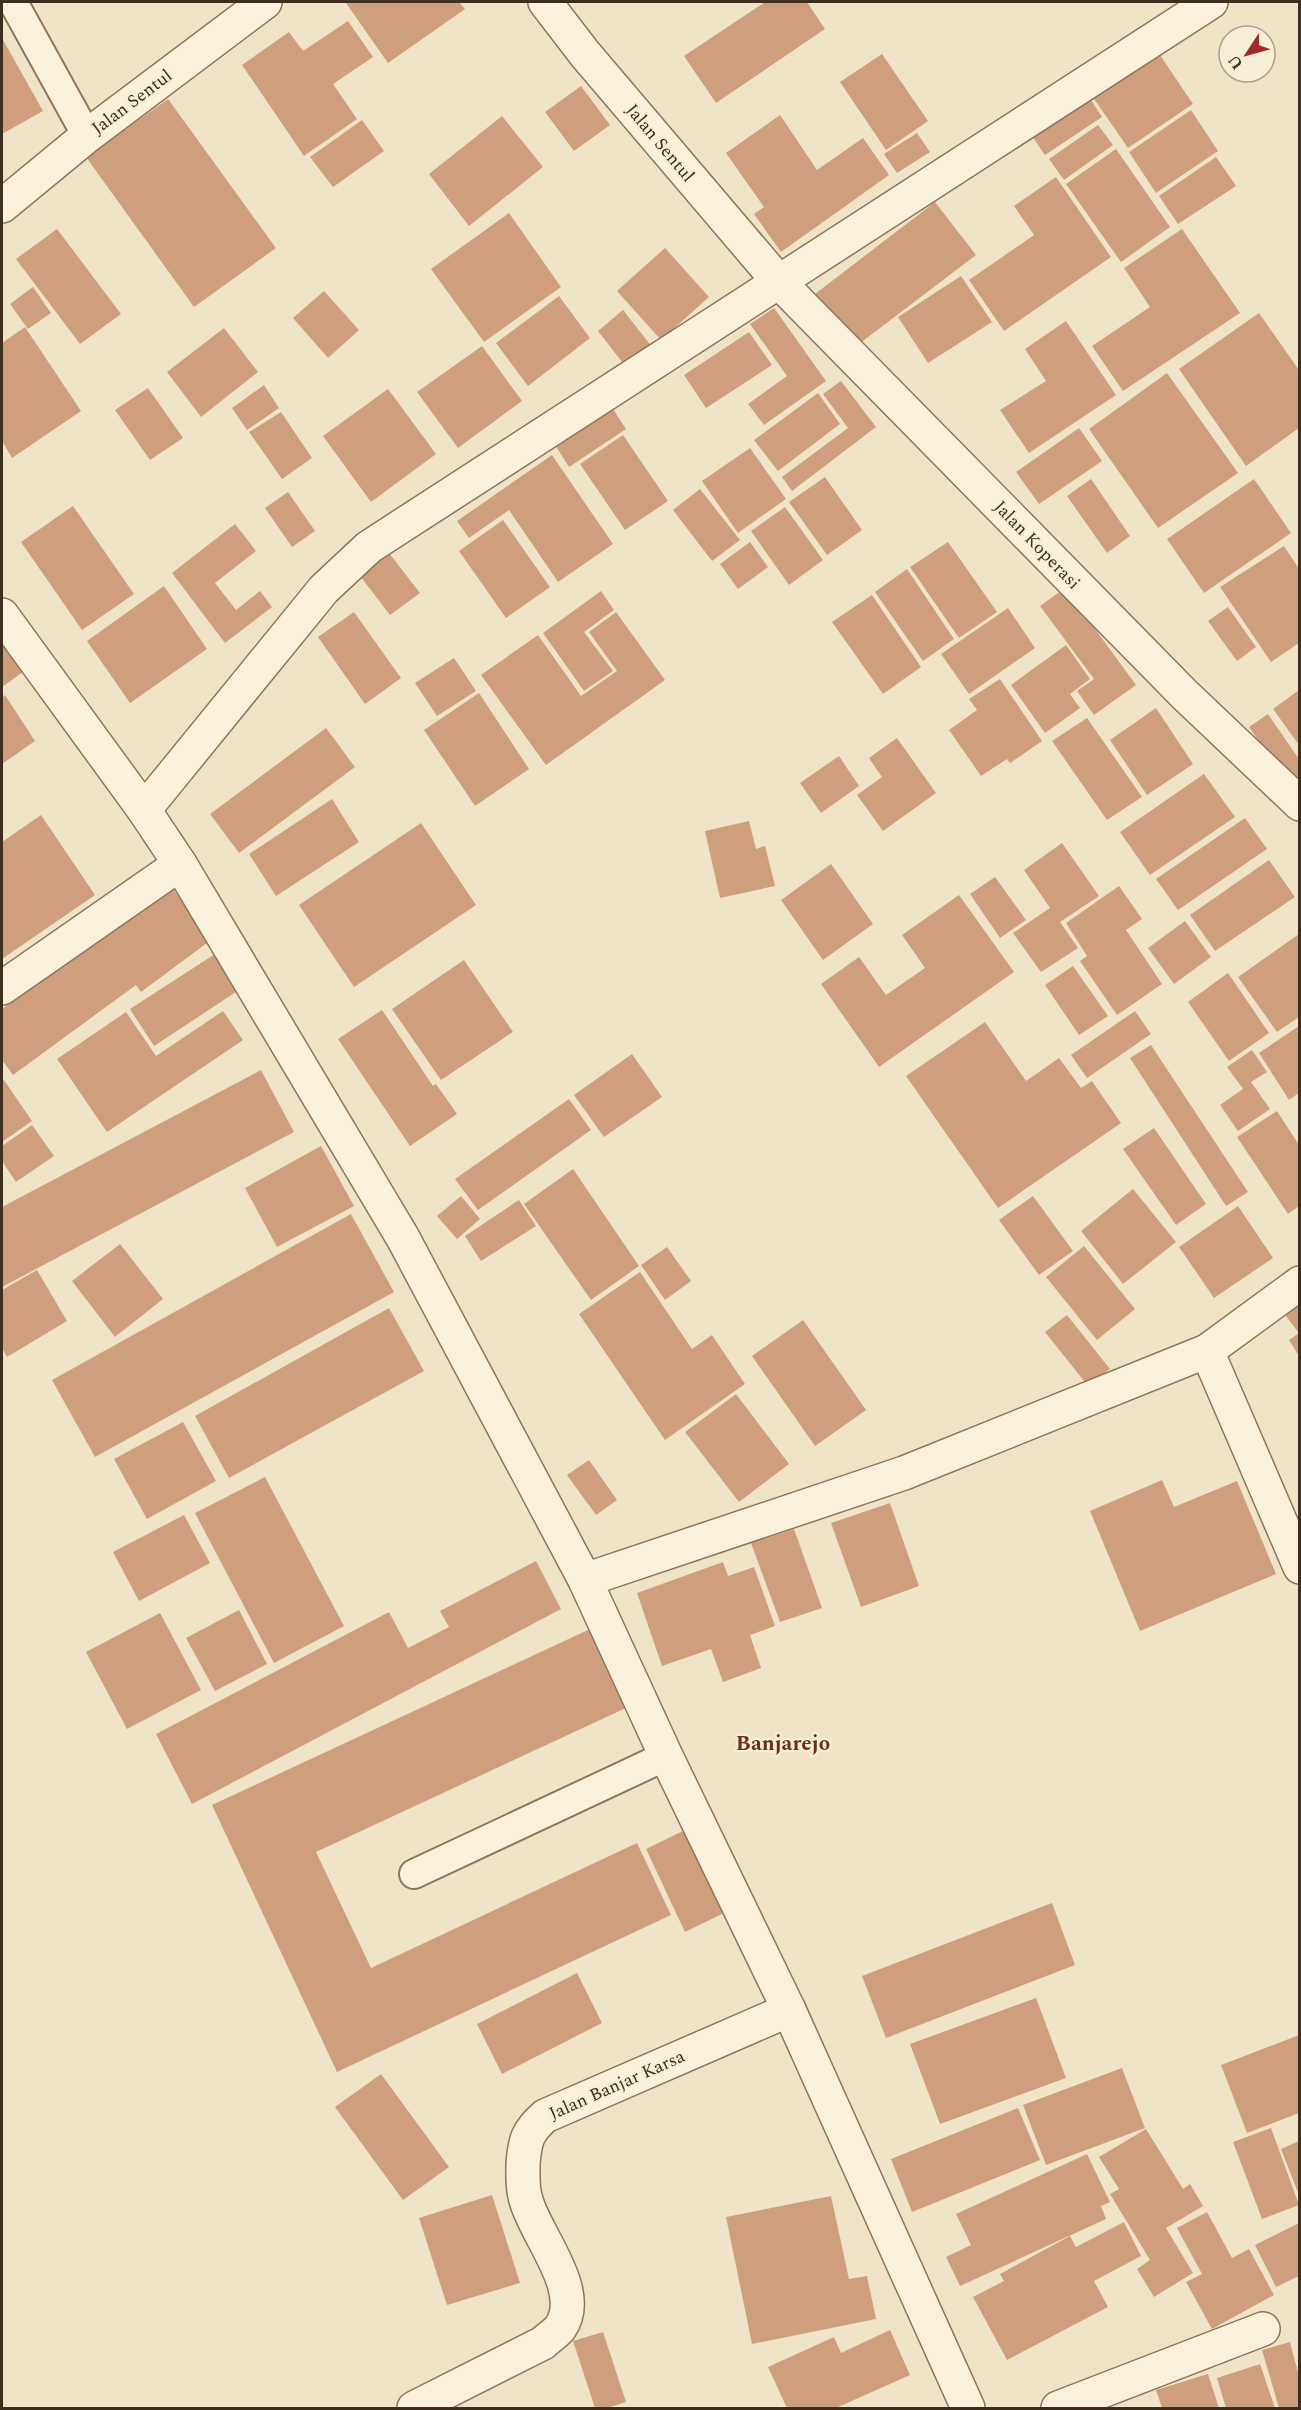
<svg xmlns="http://www.w3.org/2000/svg" width="1301" height="2410" viewBox="0 0 1301 2410" font-family="Spectral,serif">
  <style>
    .building { fill: #cf9f7d }
    .lines { fill: none; stroke-linecap: round; stroke-linejoin: round }
    .service-casing { stroke: #8d765c; stroke-width: 32 }
    .minor-casing { stroke: #8d765c; stroke-width: 36 }
    .tertiary-casing { stroke: #8d765c; stroke-width: 36 }
    .service { stroke: #faf1dc; stroke-width: 28 }
    .minor { stroke: #faf1dc; stroke-width: 33 }
    .tertiary { stroke: #faf1dc; stroke-width: 33 }
    .labels { text-anchor: middle; dominant-baseline: central; stroke-width: 4.5; stroke-linejoin: round; paint-order: stroke }
    .street-label { font-size: 18px; fill: #3d2e20; stroke: #f7eed8 }
    .quarter-label { font-size: 21px; font-weight: bold; fill: #6b2e1e; stroke: #f7eed8 }
  </style>
  <rect width="100%" height="100%" fill="#f0e4c8"/>
  <g class="building">
    <path d="M 348,2 L 459,2 L 465,9 L 388,63 L 346,3 Z"/>
    <path d="M 765,2 L 807,2 L 825,29 L 716,103 L 684,56 Z"/>
    <path d="M 348,21 L 373,57 L 333,84 L 357,119 L 304,156 L 242,65 L 289,32 L 303,51 Z"/>
    <path d="M 2,38 L 43,111 L 2,134 Z"/>
    <path d="M 1158,52 L 1193,104 L 1128,148 L 1092,96 Z"/>
    <path d="M 882,54 L 928,121 L 886,150 L 840,82 Z"/>
    <path d="M 581,86 L 610,125 L 574,151 L 545,112 Z"/>
    <path d="M 1088,95 L 1102,117 L 1045,155 L 1030,133 Z"/>
    <path d="M 168,99 L 276,248 L 194,307 L 86,157 Z"/>
    <path d="M 1191,110 L 1218,151 L 1156,193 L 1129,152 Z"/>
    <path d="M 780,115 L 817,170 L 863,138 L 889,175 L 781,252 L 754,214 L 764,207 L 726,153 Z"/>
    <path d="M 502,116 L 543,167 L 469,226 L 429,174 Z"/>
    <path d="M 362,120 L 384,151 L 333,187 L 310,157 Z"/>
    <path d="M 1098,125 L 1113,145 L 1064,180 L 1049,159 Z"/>
    <path d="M 917,133 L 930,152 L 897,173 L 884,154 Z"/>
    <path d="M 1116,149 L 1170,227 L 1121,262 L 1066,184 Z"/>
    <path d="M 1216,157 L 1236,186 L 1178,224 L 1159,196 Z"/>
    <path d="M 1056,177 L 1111,257 L 1004,331 L 969,280 L 1034,235 L 1014,206 Z"/>
    <path d="M 935,202 L 976,255 L 855,347 L 815,294 Z"/>
    <path d="M 509,213 L 561,287 L 484,342 L 431,269 Z"/>
    <path d="M 57,229 L 121,314 L 80,344 L 16,259 Z"/>
    <path d="M 1182,229 L 1240,313 L 1123,391 L 1092,346 L 1150,307 L 1124,268 Z"/>
    <path d="M 665,248 L 709,297 L 661,340 L 617,291 Z"/>
    <path d="M 961,276 L 992,322 L 928,363 L 898,317 Z"/>
    <path d="M 33,287 L 51,313 L 28,329 L 10,304 Z"/>
    <path d="M 324,291 L 359,330 L 328,358 L 293,318 Z"/>
    <path d="M 559,296 L 590,338 L 528,386 L 496,343 Z"/>
    <path d="M 774,308 L 826,381 L 764,425 L 748,404 L 787,376 L 750,324 Z"/>
    <path d="M 623,310 L 652,347 L 626,367 L 598,331 Z"/>
    <path d="M 1259,313 L 1299,370 L 1299,428 L 1246,466 L 1179,369 Z"/>
    <path d="M 1066,321 L 1116,395 L 1029,453 L 1000,410 L 1046,381 L 1025,349 Z"/>
    <path d="M 25,327 L 81,411 L 12,458 L 2,441 L 2,343 Z"/>
    <path d="M 224,328 L 258,372 L 201,417 L 167,372 Z"/>
    <path d="M 749,332 L 772,365 L 706,408 L 684,375 Z"/>
    <path d="M 482,346 L 522,401 L 458,448 L 417,392 Z"/>
    <path d="M 1167,373 L 1238,473 L 1158,528 L 1089,429 Z"/>
    <path d="M 841,381 L 876,427 L 792,491 L 782,477 L 848,428 L 823,394 Z"/>
    <path d="M 264,385 L 279,408 L 247,430 L 232,408 Z"/>
    <path d="M 148,388 L 183,438 L 150,460 L 115,410 Z"/>
    <path d="M 388,389 L 436,454 L 371,502 L 323,436 Z"/>
    <path d="M 818,393 L 840,424 L 778,471 L 754,440 Z"/>
    <path d="M 611,406 L 626,429 L 569,467 L 555,445 Z"/>
    <path d="M 281,412 L 312,458 L 282,479 L 249,432 Z"/>
    <path d="M 1079,428 L 1102,461 L 1039,504 L 1016,472 Z"/>
    <path d="M 623,435 L 668,501 L 625,530 L 580,464 Z"/>
    <path d="M 750,448 L 786,499 L 738,533 L 702,481 Z"/>
    <path d="M 552,455 L 613,544 L 558,582 L 509,510 L 469,538 L 457,521 Z"/>
    <path d="M 825,477 L 862,530 L 827,555 L 789,502 Z"/>
    <path d="M 1091,479 L 1130,536 L 1107,553 L 1067,496 Z"/>
    <path d="M 1254,479 L 1291,533 L 1204,593 L 1167,539 Z"/>
    <path d="M 700,489 L 740,540 L 712,561 L 673,510 Z"/>
    <path d="M 288,492 L 315,531 L 292,547 L 265,508 Z"/>
    <path d="M 73,506 L 134,594 L 82,630 L 21,542 Z"/>
    <path d="M 785,507 L 823,560 L 789,585 L 751,531 Z"/>
    <path d="M 503,520 L 550,587 L 506,618 L 459,551 Z"/>
    <path d="M 235,524 L 256,551 L 215,583 L 236,610 L 260,591 L 272,607 L 225,643 L 172,573 Z"/>
    <path d="M 750,542 L 768,567 L 738,589 L 720,564 Z"/>
    <path d="M 948,542 L 997,612 L 959,638 L 910,567 Z"/>
    <path d="M 1284,546 L 1299,569 L 1299,643 L 1271,662 L 1220,587 Z"/>
    <path d="M 389,553 L 420,593 L 390,615 L 360,576 Z"/>
    <path d="M 907,569 L 954,639 L 923,661 L 875,592 Z"/>
    <path d="M 164,586 L 207,649 L 130,703 L 87,641 Z"/>
    <path d="M 1065,588 L 1136,685 L 1094,715 L 1077,691 L 1094,679 L 1040,606 Z"/>
    <path d="M 601,591 L 614,610 L 584,632 L 613,671 L 584,691 L 543,633 Z"/>
    <path d="M 872,595 L 921,667 L 883,694 L 832,622 Z"/>
    <path d="M 1228,607 L 1256,647 L 1237,661 L 1208,621 Z"/>
    <path d="M 1008,608 L 1035,648 L 969,694 L 941,654 Z"/>
    <path d="M 354,612 L 401,678 L 365,704 L 318,637 Z"/>
    <path d="M 616,612 L 665,680 L 546,765 L 481,675 L 538,635 L 581,696 L 617,671 L 589,632 Z"/>
    <path d="M 2,641 L 23,672 L 2,687 Z"/>
    <path d="M 1066,645 L 1090,679 L 1070,694 L 1080,708 L 1045,733 L 1011,685 Z"/>
    <path d="M 454,658 L 476,691 L 437,716 L 415,683 Z"/>
    <path d="M 1000,679 L 1042,741 L 1010,763 L 1007,759 L 981,776 L 949,730 L 977,710 L 969,699 Z"/>
    <path d="M 1299,690 L 1299,745 L 1273,709 Z"/>
    <path d="M 479,693 L 529,769 L 475,806 L 424,730 Z"/>
    <path d="M 5,695 L 35,741 L 2,764 L 2,698 Z"/>
    <path d="M 1156,708 L 1193,764 L 1147,795 L 1110,740 Z"/>
    <path d="M 1268,714 L 1299,759 L 1299,792 L 1296,794 L 1249,727 Z"/>
    <path d="M 1087,718 L 1142,797 L 1107,820 L 1052,741 Z"/>
    <path d="M 326,728 L 355,767 L 239,853 L 210,814 Z"/>
    <path d="M 897,738 L 936,793 L 883,831 L 857,795 L 882,777 L 869,758 Z"/>
    <path d="M 839,756 L 859,786 L 821,813 L 800,783 Z"/>
    <path d="M 1204,774 L 1235,817 L 1150,875 L 1120,832 Z"/>
    <path d="M 332,799 L 359,842 L 276,896 L 249,854 Z"/>
    <path d="M 41,815 L 95,895 L 2,959 L 2,842 Z"/>
    <path d="M 1245,818 L 1267,849 L 1178,910 L 1156,879 Z"/>
    <path d="M 749,821 L 756,849 L 765,846 L 775,886 L 720,898 L 705,831 Z"/>
    <path d="M 421,823 L 476,905 L 354,987 L 299,905 Z"/>
    <path d="M 1062,843 L 1099,896 L 1060,922 L 1078,948 L 1041,972 L 1013,933 L 1050,908 L 1024,870 Z"/>
    <path d="M 1269,860 L 1295,897 L 1215,951 L 1190,915 Z"/>
    <path d="M 831,864 L 873,924 L 823,960 L 781,900 Z"/>
    <path d="M 995,877 L 1026,920 L 1000,938 L 970,894 Z"/>
    <path d="M 170,885 L 211,940 L 141,992 L 136,985 L 13,1075 L 2,1060 L 2,1009 Z"/>
    <path d="M 1119,886 L 1142,919 L 1126,930 L 1162,984 L 1117,1015 L 1080,961 L 1087,956 L 1066,923 Z"/>
    <path d="M 959,895 L 1014,972 L 879,1067 L 821,984 L 859,957 L 886,995 L 925,968 L 902,935 Z"/>
    <path d="M 1185,921 L 1211,957 L 1174,984 L 1148,948 Z"/>
    <path d="M 1299,934 L 1299,1017 L 1277,1032 L 1238,977 Z"/>
    <path d="M 218,952 L 242,988 L 154,1046 L 130,1009 Z"/>
    <path d="M 464,960 L 513,1032 L 441,1080 L 392,1009 Z"/>
    <path d="M 1073,966 L 1108,1016 L 1079,1035 L 1045,985 Z"/>
    <path d="M 1228,973 L 1269,1033 L 1229,1061 L 1188,1002 Z"/>
    <path d="M 382,1010 L 433,1086 L 436,1084 L 457,1114 L 410,1146 L 338,1039 Z"/>
    <path d="M 223,1011 L 243,1040 L 107,1132 L 57,1059 L 126,1012 L 156,1056 Z"/>
    <path d="M 1135,1011 L 1151,1034 L 1087,1078 L 1071,1055 Z"/>
    <path d="M 985,1022 L 1026,1081 L 1059,1058 L 1081,1088 L 1092,1081 L 1121,1123 L 998,1208 L 906,1076 Z"/>
    <path d="M 1299,1026 L 1299,1093 L 1289,1100 L 1259,1053 Z"/>
    <path d="M 1151,1045 L 1248,1192 L 1226,1206 L 1130,1058 Z"/>
    <path d="M 1252,1050 L 1267,1072 L 1251,1082 L 1270,1109 L 1238,1131 L 1220,1105 L 1243,1089 L 1227,1067 Z"/>
    <path d="M 632,1054 L 662,1097 L 604,1137 L 574,1095 Z"/>
    <path d="M 261,1070 L 294,1132 L 2,1287 L 2,1207 Z"/>
    <path d="M 4,1080 L 32,1121 L 2,1142 L 2,1081 Z"/>
    <path d="M 569,1099 L 591,1130 L 478,1210 L 455,1179 Z"/>
    <path d="M 1277,1111 L 1299,1145 L 1299,1206 L 1288,1214 L 1237,1137 Z"/>
    <path d="M 32,1125 L 54,1156 L 16,1182 L 2,1161 L 2,1146 Z"/>
    <path d="M 1154,1128 L 1206,1204 L 1176,1225 L 1123,1149 Z"/>
    <path d="M 321,1146 L 354,1206 L 277,1247 L 245,1188 Z"/>
    <path d="M 573,1169 L 639,1266 L 591,1300 L 524,1204 Z"/>
    <path d="M 1133,1189 L 1176,1242 L 1123,1284 L 1081,1231 Z"/>
    <path d="M 461,1196 L 480,1219 L 457,1239 L 437,1216 Z"/>
    <path d="M 1033,1196 L 1073,1251 L 1039,1275 L 999,1220 Z"/>
    <path d="M 519,1200 L 536,1226 L 481,1261 L 465,1236 Z"/>
    <path d="M 1238,1206 L 1273,1258 L 1214,1298 L 1179,1247 Z"/>
    <path d="M 351,1214 L 394,1292 L 95,1457 L 52,1380 Z"/>
    <path d="M 120,1244 L 163,1299 L 115,1337 L 72,1281 Z"/>
    <path d="M 1084,1246 L 1135,1309 L 1097,1340 L 1046,1277 Z"/>
    <path d="M 667,1247 L 691,1281 L 665,1300 L 641,1265 Z"/>
    <path d="M 37,1270 L 67,1321 L 7,1357 L 2,1348 L 2,1290 Z"/>
    <path d="M 640,1272 L 692,1349 L 712,1335 L 745,1384 L 665,1440 L 579,1314 Z"/>
    <path d="M 1299,1298 L 1299,1331 L 1298,1332 L 1282,1311 Z"/>
    <path d="M 389,1308 L 424,1371 L 229,1478 L 195,1416 Z"/>
    <path d="M 1067,1315 L 1110,1369 L 1088,1386 L 1045,1332 Z"/>
    <path d="M 803,1320 L 866,1410 L 815,1446 L 752,1356 Z"/>
    <path d="M 1299,1333 L 1299,1356 L 1289,1340 Z"/>
    <path d="M 736,1394 L 789,1464 L 739,1502 L 685,1432 Z"/>
    <path d="M 183,1422 L 216,1481 L 147,1519 L 114,1459 Z"/>
    <path d="M 589,1460 L 617,1500 L 596,1515 L 567,1475 Z"/>
    <path d="M 265,1477 L 344,1626 L 274,1663 L 195,1513 Z"/>
    <path d="M 1162,1480 L 1174,1507 L 1237,1481 L 1276,1574 L 1140,1631 L 1090,1511 Z"/>
    <path d="M 890,1503 L 919,1586 L 861,1607 L 831,1523 Z"/>
    <path d="M 184,1515 L 210,1563 L 139,1601 L 113,1552 Z"/>
    <path d="M 794,1529 L 822,1608 L 780,1622 L 751,1543 Z"/>
    <path d="M 536,1561 L 561,1609 L 192,1804 L 156,1734 L 389,1612 L 408,1648 L 449,1627 L 440,1611 Z"/>
    <path d="M 723,1562 L 728,1576 L 754,1567 L 775,1626 L 750,1635 L 761,1668 L 723,1682 L 711,1649 L 662,1666 L 637,1593 Z"/>
    <path d="M 239,1610 L 267,1664 L 215,1691 L 186,1638 Z"/>
    <path d="M 160,1613 L 201,1690 L 127,1729 L 86,1652 Z"/>
    <path d="M 590,1629 L 628,1707 L 316,1852 L 371,1968 L 637,1843 L 671,1915 L 337,2072 L 212,1805 Z"/>
    <path d="M 687,1829 L 726,1912 L 685,1932 L 646,1849 Z"/>
    <path d="M 1052,1903 L 1075,1965 L 886,2038 L 862,1976 Z"/>
    <path d="M 577,1973 L 602,2023 L 502,2074 L 477,2024 Z"/>
    <path d="M 1036,1998 L 1066,2078 L 940,2124 L 910,2044 Z"/>
    <path d="M 1299,2035 L 1299,2113 L 1247,2133 L 1221,2065 Z"/>
    <path d="M 1122,2068 L 1145,2128 L 1046,2165 L 1023,2105 Z"/>
    <path d="M 381,2074 L 449,2167 L 403,2200 L 335,2107 Z"/>
    <path d="M 1018,2108 L 1040,2160 L 912,2212 L 891,2159 Z"/>
    <path d="M 1271,2128 L 1299,2205 L 1262,2219 L 1233,2142 Z"/>
    <path d="M 1146,2129 L 1183,2189 L 1190,2184 L 1203,2206 L 1166,2228 L 1193,2273 L 1154,2297 L 1137,2269 L 1150,2260 L 1110,2194 L 1119,2189 L 1099,2157 Z"/>
    <path d="M 1299,2141 L 1299,2195 L 1281,2149 Z"/>
    <path d="M 1087,2154 L 1110,2202 L 1101,2206 L 1106,2219 L 960,2286 L 946,2257 L 971,2245 L 956,2214 Z"/>
    <path d="M 492,2195 L 520,2283 L 447,2305 L 419,2218 Z"/>
    <path d="M 831,2196 L 849,2279 L 867,2276 L 876,2319 L 752,2344 L 726,2217 Z"/>
    <path d="M 1207,2212 L 1232,2258 L 1249,2249 L 1274,2295 L 1212,2329 L 1186,2282 L 1202,2274 L 1177,2228 Z"/>
    <path d="M 1124,2222 L 1141,2256 L 1094,2281 L 1108,2307 L 1007,2360 L 973,2297 L 1004,2281 L 1000,2274 L 1070,2236 L 1076,2247 Z"/>
    <path d="M 1299,2223 L 1299,2276 L 1276,2287 L 1255,2245 Z"/>
    <path d="M 890,2330 L 910,2375 L 836,2408 L 787,2408 L 768,2367 L 834,2337 L 841,2353 Z"/>
    <path d="M 603,2332 L 626,2402 L 607,2408 L 595,2408 L 573,2341 Z"/>
    <path d="M 1290,2342 L 1299,2376 L 1299,2408 L 1279,2408 L 1262,2350 Z"/>
    <path d="M 1260,2364 L 1275,2408 L 1226,2408 L 1217,2378 Z"/>
    <path d="M 1208,2374 L 1219,2408 L 1162,2408 L 1156,2390 Z"/>
  </g>
  <g class="lines">
    <defs>
      <g id="service">
        <path d="M 13,2 L 87,136"/>
        <path d="M 414,1874 L 666,1756"/>
      </g>
      <g id="minor">
        <path d="M 144,810 L 324,589 L 369,547 L 1211,2"/>
        <path d="M 2,988 L 180,864"/>
        <path d="M 1207,1351 L 1300,1567"/>
        <path d="M 585,1580 L 904,1473 L 1207,1351 L 1300,1283"/>
        <path d="M 414,2408 L 543,2343 C 548,2338 556,2333 560,2328 C 586,2291 535,2235 526,2200 C 522,2188 523,2176 523,2164 C 525,2140 527,2132 545,2116 L 789,2010"/>
        <path d="M 1058,2408 L 1263,2329"/>
      </g>
      <g id="tertiary">
        <path d="M 545,2 L 585,54 L 779,282 L 1185,695 L 1300,804"/>
        <path d="M 2,206 L 87,136 L 265,2"/>
        <path d="M 2,615 L 144,810 L 180,864 L 403,1238 L 585,1580 L 666,1756 L 789,2010 L 968,2408"/>
      </g>
    </defs>
    <use href="#service" class="service-casing"/>
    <use href="#minor" class="minor-casing"/>
    <use href="#tertiary" class="tertiary-casing"/>
    <use href="#service" class="service"/>
    <use href="#minor" class="minor"/>
    <use href="#tertiary" class="tertiary"/>
  </g>
  <g class="labels">
    <g class="street-label">
      <text transform="translate(132 102) rotate(-37)">Jalan Sentul</text>
      <text transform="translate(660 143) rotate(50)">Jalan Sentul</text>
      <text transform="translate(1037 545) rotate(46)">Jalan Koperasi</text>
      <text transform="translate(617 2085) rotate(-24)">Jalan Banjar Karsa</text>
    </g>
    <g class="quarter-label">
      <text x="783" y="1744">Banjarejo</text>
    </g>
  </g>
  <rect width="1301" height="2410" fill="none" stroke="#3d2e20" stroke-width="6"/>
  <g transform="translate(1247 54) rotate(234)"><circle r="28" fill="#f7eed8" stroke="#ada18e" stroke-width="1.5"/>
  <path d="M0-4.5L10 22L0 15L-10 22Z" fill="#9e2a2b"/>
  <text y="-9" font-size="16" font-weight="bold" text-anchor="middle" fill="#3d2e20">U</text>
  </g>
</svg>
